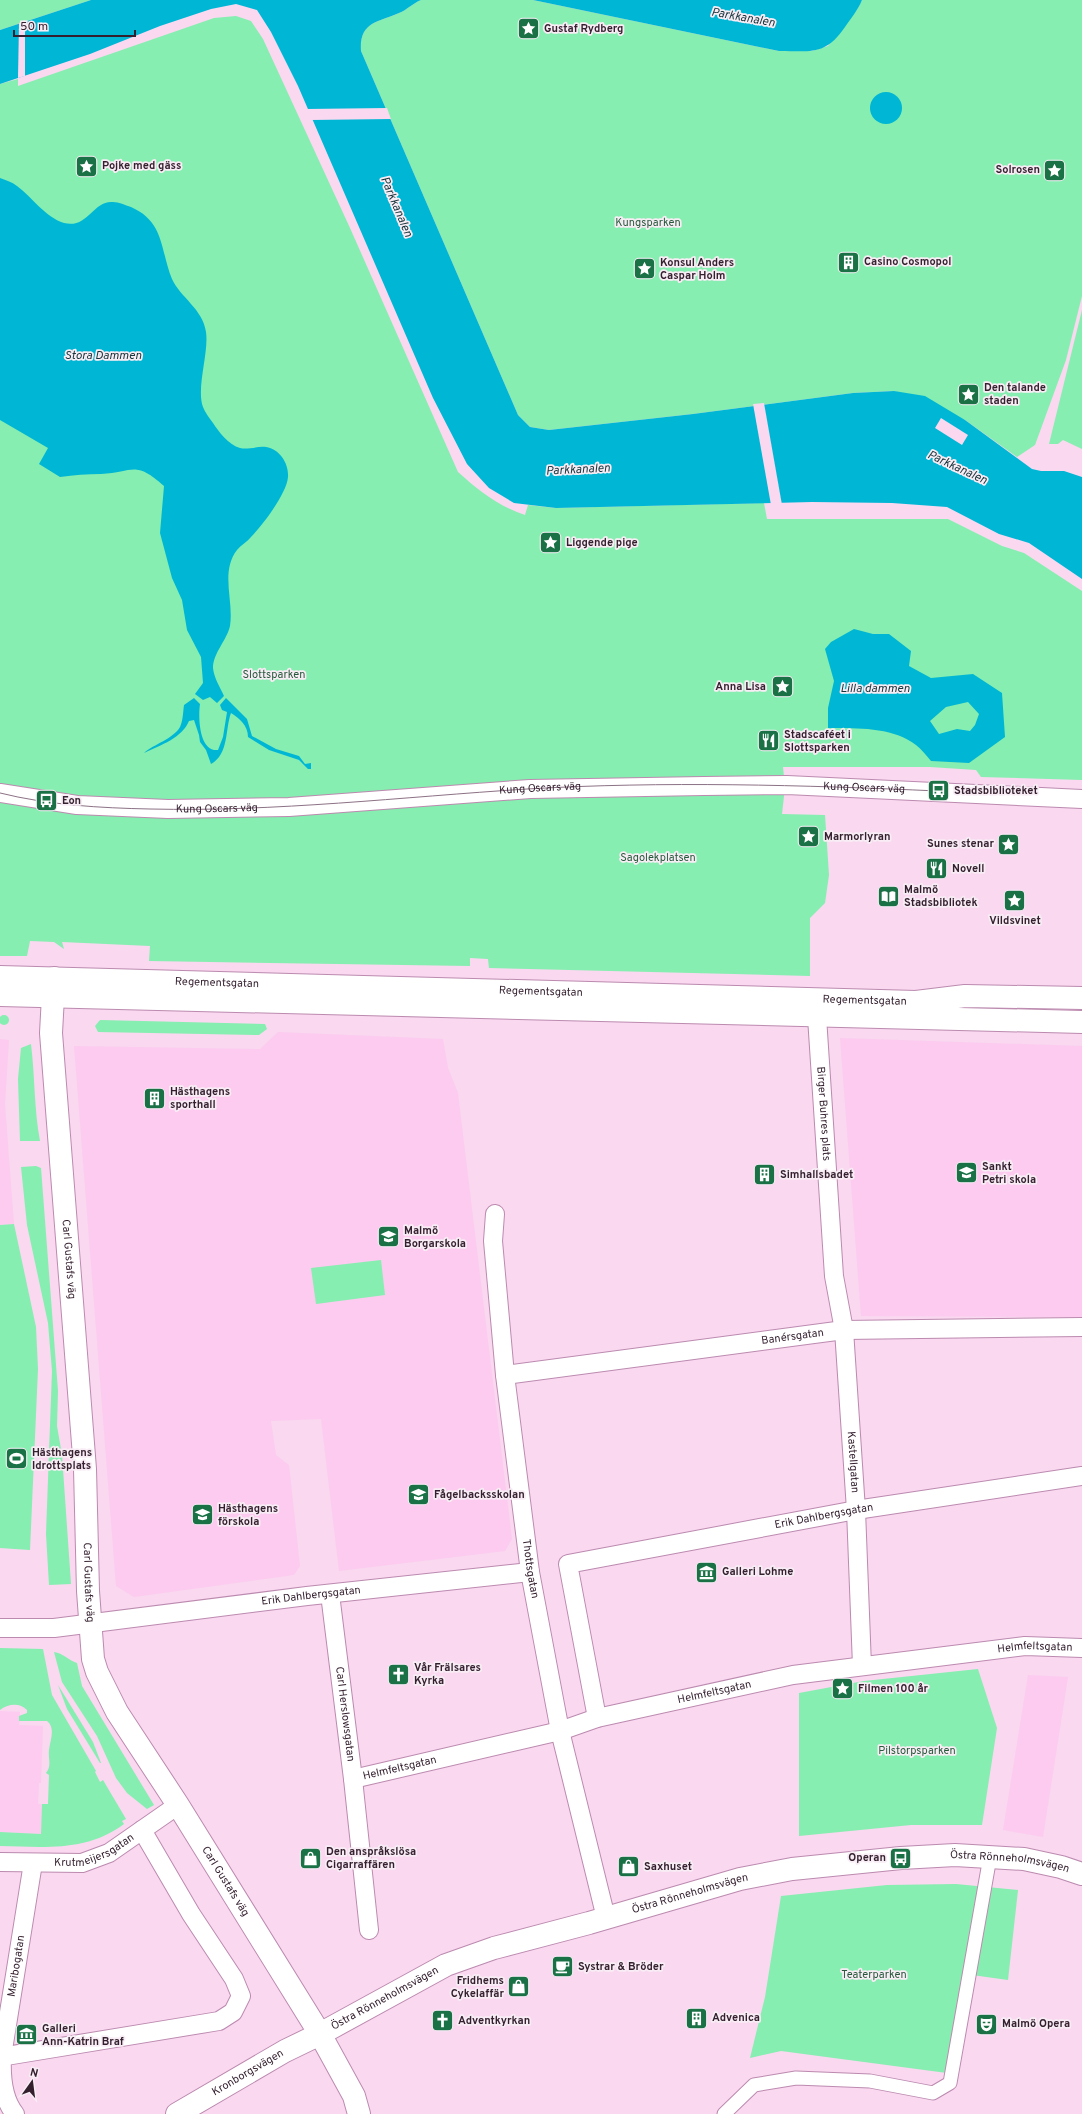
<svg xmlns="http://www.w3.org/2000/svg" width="1082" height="2114" viewBox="0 0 1082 2114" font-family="Overpass,sans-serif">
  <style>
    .built { fill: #fccbef }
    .green { fill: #86eeb0 }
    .water { fill: #00b6d5; fill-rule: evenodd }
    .pier { fill: #f9d8f0 }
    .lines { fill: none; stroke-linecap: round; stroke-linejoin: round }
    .pedestrian-casing { stroke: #bc8aaf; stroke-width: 15 }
    .minor-casing { stroke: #bc8aaf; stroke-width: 20 }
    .tertiary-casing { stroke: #bc8aaf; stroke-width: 24 }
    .secondary-casing { stroke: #bc8aaf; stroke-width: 24 }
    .pedestrian { stroke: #fff; stroke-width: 13 }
    .minor { stroke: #fff; stroke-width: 18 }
    .tertiary { stroke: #fff; stroke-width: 22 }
    .secondary { stroke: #fff; stroke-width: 22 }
    .tram { stroke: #8c7285; stroke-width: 1 }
    .labels { text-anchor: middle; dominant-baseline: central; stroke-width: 3.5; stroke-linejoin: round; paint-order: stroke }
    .poi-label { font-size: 11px; font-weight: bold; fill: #331f2e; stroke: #f8edf5; text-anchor: start }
    .park-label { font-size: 11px; fill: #25593b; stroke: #f8edf5 }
    .street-label { font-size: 11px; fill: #331f2e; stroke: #f8edf5 }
    .water-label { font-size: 12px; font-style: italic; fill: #16343b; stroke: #f8edf5 }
  </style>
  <rect width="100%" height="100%" fill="#f9d8f0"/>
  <g class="built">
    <path d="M 278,1032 L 443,1039 L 448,1068 L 458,1093 L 512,1539 L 505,1551 L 339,1571 L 321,1419 L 271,1421 L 276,1455 L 289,1465 L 300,1566 L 294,1575 L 134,1597 L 116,1586 L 74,1046 L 260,1049 Z"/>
    <path d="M 840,1038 L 1082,1046 L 1082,1317 L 861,1316 Z"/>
    <path d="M 0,1039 L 9,1040 L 5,1104 L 14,1224 L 0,1225 Z"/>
    <path d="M 1028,1675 L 1068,1677 L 1043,1837 L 1003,1830 Z"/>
    <path d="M 0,1711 L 20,1712 L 19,1725 L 43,1726 L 41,1783 L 39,1783 L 38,1804 L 42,1804 L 41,1834 L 0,1832 Z"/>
  </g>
  <g class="green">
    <path d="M 0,0 L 91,0 L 0,30 Z"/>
    <path d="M 421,0 L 533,0 L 779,51 L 812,51 L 828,46 L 858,8 L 862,0 L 1082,0 L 1082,296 L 1066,360 L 1035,445 L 1017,457 L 965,420 L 894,391 L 853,393 L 693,414 L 549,430 L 530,427 L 518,415 L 361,51 C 359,22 378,22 399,13 C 407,10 413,3 421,0 Z"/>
    <path d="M 236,16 L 251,21 L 263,39 L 350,228 L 458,472 C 479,491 498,506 525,515 L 528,505 L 556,508 L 764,503 L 767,519 L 948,519 L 1002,546 L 1024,553 L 1082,591 L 1082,780 L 981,777 L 976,770 L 930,767 L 783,767 L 785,787 L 782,814 L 825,815 L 829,875 L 825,903 L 810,918 L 810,976 L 489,968 L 488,959 L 470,958 L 470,966 L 149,961 L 150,946 L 62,942 L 64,949 L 54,942 L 30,941 L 27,956 L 0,956 L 0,84 L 18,79 L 18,86 L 214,18 Z"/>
    <path d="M 1082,310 L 1082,449 L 1063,440 L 1058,444 L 1049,444 Z"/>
    <circle cx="4" cy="1020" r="5"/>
    <path d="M 100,1020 L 265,1024 L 267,1029 L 259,1035 L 98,1032 L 95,1026 Z"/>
    <path d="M 31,1044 C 35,1077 34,1109 40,1141 L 20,1141 L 18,1079 L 21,1048 Z"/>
    <path d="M 36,1166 L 41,1168 L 58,1391 L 57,1426 L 62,1455 L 71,1584 L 49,1585 L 46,1534 L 52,1371 L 48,1323 L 27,1225 L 21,1167 Z"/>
    <path d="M 14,1224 L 36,1327 L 38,1369 L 30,1550 L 0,1548 L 0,1225 Z"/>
    <path d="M 381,1260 L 385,1295 L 316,1304 L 311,1268 Z"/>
    <path d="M 0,1648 L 43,1649 L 52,1695 L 96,1771 L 95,1772 L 100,1782 L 103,1780 L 126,1819 L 122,1821 L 124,1824 C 87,1852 44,1847 0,1846 L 0,1832 L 41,1834 L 42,1804 L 48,1804 L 49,1775 L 46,1773 C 52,1766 48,1759 49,1750 C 50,1741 56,1728 47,1721 L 19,1721 L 19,1716 L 27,1713 L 27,1710 C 20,1702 7,1704 0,1710 Z"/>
    <path d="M 54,1652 C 63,1653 68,1660 77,1663 L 82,1686 L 154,1805 L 147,1809 L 127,1793 L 116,1778 L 97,1736 L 62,1682 Z"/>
    <path d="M 978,1669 L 997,1728 L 982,1825 L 911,1825 L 799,1836 L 799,1693 L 864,1681 Z"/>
    <path d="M 58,1685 L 93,1742 L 101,1763 L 100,1763 L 67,1709 Z"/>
    <path d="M 956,1884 L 1018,1890 L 1008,1980 L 965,1974 L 947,2073 L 781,2051 L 750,2058 L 765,1997 L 781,1896 L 887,1885 Z"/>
  </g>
  <g class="water">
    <path d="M 91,0 L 421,0 C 413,3 407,10 399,13 C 378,22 359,22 361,51 L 518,415 L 530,427 L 549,430 L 693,414 L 853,393 L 894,391 L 925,396 L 965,420 L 1032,469 L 1041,471 L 1064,471 L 1082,477 L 1082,579 L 1029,543 L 999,534 L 947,507 L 892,503 L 812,502 L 556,508 L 514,503 L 489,488 L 467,464 L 433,398 L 298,86 L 271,32 L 257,10 L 236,4 L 211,9 L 160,26 L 90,54 L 0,84 L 0,30 Z"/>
    <path d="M 533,0 L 862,0 C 858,10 851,18 845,27 C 825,56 811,51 779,51 Z"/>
    <circle cx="886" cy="108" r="16"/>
    <path d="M 0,178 C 5,180 12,182 17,186 C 32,197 45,217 64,223 C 88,229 93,200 113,202 C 119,202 125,205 131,207 C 165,222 160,250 172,279 C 180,297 203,309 206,332 C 209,353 196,388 203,407 C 205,412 209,418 213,423 C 218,431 229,445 240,448 C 248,450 257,446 266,447 C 280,449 289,464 288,477 C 287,493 262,526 251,537 C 247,542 241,545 237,550 C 220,572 234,601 230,626 C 227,640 213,653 213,668 C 214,678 220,687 224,696 L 217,703 L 210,697 L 203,700 L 195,694 L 203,683 L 201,657 L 187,630 L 182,600 L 172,578 L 160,533 L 164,486 C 135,460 134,472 101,474 C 87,474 74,475 60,477 L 39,464 L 48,448 L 0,420 Z"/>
    <path d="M 854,629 L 873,634 L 889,634 L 911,651 L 909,666 L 931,678 L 973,674 L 1002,693 L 1005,737 L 969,763 L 931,761 C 926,755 921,749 916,745 C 894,727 855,728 828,728 L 828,708 L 834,681 L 825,649 L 831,642 ZM 968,702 L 979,714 L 975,725 L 970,731 L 957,729 L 939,734 L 930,721 L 946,707 Z"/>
    <path d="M 194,698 L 200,704 C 198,717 199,752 218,750 L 223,737 L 227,712 L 222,710 L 220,705 L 226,698 L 247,719 L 252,736 L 276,749 L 299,756 L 305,764 L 311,763 L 311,769 L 308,769 L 299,760 L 269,750 L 248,737 C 248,725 239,718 231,713 C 225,729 229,754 211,764 L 206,750 L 200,742 L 199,735 L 194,720 L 189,721 C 182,738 161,745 144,753 C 154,744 173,739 180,727 C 183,721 183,712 184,705 Z"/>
  </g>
  <g class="pier">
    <path d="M 25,20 L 25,76 L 18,78 L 19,23 Z"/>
    <path d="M 387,108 L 391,119 L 311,120 L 306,109 Z"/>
    <path d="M 764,403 L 782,505 L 771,505 L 753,404 Z"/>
    <path d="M 941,418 L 968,435 L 962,445 L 935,428 Z"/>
  </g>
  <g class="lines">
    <defs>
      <path id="pedestrian" d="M 724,2114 L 754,2085 L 796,2078 L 870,2081 L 933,2093 L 950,2083 L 990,1857"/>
      <g id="minor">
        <path d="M 0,793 L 77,805 L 168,809 L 289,807 L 530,789 L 704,786 L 787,785 L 1082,799"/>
        <path id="s1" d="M 817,1017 L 834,1276 L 844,1330 L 856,1510 L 862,1666"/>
        <path id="s2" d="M 495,1214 L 493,1241 L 505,1375 L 530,1572 L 560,1731 L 606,1918"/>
        <path id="s3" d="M 505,1375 L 844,1330 L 1082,1327"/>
        <path id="s4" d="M 330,1594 L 353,1779 L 369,1930"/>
        <path id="s5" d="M 0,1628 L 54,1628 L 307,1596 L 530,1572"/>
        <path id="s6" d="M 597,1718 L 568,1564 L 856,1510 L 1082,1476"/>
        <path id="s7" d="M 353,1779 L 560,1731 L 597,1718 L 793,1675 L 1025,1646 L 1082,1648"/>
        <path id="s8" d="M 0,1862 L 82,1863 L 109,1853 L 178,1805"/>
        <path d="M 0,2057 L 219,2021 L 233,2012 L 241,1996 L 234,1979 L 191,1914 L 142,1830"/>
        <path id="s9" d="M 15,2114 C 2,2098 1,2076 2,2056 L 33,1863"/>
      </g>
      <g id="tertiary">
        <path id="s10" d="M 54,978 L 51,1033 L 85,1469 L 88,1591 L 93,1659 L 97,1672 L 117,1712 L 178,1805 L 320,2034 L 354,2096 L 359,2114"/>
        <path id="s11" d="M 177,2114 L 285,2051 L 320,2034 L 446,1965 L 494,1948 L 589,1923 L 740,1879 L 792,1869 L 901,1858 L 955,1855 L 1024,1859 L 1061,1867 L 1082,1874"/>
      </g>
      <g id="secondary">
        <path id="s12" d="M 0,977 L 916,1002 L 965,996 L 1082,998"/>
        <path d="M 0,995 L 1082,1022"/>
      </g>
    </defs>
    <use href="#pedestrian" class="pedestrian-casing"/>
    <use href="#minor" class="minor-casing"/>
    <use href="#tertiary" class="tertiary-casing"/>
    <use href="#secondary" class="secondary-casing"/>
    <use href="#pedestrian" class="pedestrian"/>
    <use href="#minor" class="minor"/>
    <use href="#tertiary" class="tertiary"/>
    <use href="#secondary" class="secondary"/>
    <path class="tram" id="s13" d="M 0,793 C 48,805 100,808 150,809 C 276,812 401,797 527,789 C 664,781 802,785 938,791"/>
  </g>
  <defs>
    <symbol id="sight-square" viewBox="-11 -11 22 22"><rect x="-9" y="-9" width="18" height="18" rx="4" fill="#197145" stroke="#f8edf5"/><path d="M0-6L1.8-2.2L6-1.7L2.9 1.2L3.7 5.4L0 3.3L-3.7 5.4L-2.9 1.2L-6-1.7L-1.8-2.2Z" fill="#fff"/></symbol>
    <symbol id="building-square" viewBox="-11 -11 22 22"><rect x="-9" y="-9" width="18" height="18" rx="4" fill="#197145" stroke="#f8edf5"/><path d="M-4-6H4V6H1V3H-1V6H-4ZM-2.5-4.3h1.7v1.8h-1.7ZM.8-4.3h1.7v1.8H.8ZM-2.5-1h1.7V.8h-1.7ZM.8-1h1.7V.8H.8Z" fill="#fff"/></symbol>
    <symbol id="restaurant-square" viewBox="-11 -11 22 22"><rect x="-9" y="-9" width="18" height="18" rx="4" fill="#197145" stroke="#f8edf5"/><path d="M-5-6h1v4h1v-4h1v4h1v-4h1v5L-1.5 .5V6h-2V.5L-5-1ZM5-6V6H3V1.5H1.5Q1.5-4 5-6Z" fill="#fff"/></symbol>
    <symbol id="bus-square" viewBox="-11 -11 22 22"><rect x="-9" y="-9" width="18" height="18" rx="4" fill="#197145" stroke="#f8edf5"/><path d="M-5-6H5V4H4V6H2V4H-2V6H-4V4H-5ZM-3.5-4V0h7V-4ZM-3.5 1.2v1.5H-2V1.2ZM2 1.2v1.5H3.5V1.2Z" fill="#fff"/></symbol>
    <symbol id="library-square" viewBox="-11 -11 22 22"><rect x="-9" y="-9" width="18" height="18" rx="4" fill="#197145" stroke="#f8edf5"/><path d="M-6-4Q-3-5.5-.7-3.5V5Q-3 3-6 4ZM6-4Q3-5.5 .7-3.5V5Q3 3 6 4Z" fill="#fff"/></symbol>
    <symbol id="school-square" viewBox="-11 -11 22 22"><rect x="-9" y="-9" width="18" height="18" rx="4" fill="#197145" stroke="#f8edf5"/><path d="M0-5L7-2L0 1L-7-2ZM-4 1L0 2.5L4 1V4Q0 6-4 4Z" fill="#fff"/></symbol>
    <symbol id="stadium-square" viewBox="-11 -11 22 22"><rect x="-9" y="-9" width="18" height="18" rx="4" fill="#197145" stroke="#f8edf5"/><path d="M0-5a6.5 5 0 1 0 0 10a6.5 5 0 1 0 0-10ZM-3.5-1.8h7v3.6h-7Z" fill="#fff"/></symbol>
    <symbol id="museum-square" viewBox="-11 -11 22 22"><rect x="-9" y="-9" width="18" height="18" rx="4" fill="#197145" stroke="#f8edf5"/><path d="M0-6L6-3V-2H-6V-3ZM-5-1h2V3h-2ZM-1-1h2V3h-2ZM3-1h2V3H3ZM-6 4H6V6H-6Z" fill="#fff"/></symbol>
    <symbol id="church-square" viewBox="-11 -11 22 22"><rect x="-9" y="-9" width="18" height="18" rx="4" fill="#197145" stroke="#f8edf5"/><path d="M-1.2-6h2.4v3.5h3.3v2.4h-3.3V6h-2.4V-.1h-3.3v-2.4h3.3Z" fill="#fff"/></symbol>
    <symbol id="shop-square" viewBox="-11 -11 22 22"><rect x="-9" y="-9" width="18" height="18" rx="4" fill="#197145" stroke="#f8edf5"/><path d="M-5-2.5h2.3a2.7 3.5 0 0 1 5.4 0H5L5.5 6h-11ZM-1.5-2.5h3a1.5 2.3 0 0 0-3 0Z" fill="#fff"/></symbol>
    <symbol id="cafe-square" viewBox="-11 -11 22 22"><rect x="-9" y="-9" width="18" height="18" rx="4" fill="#197145" stroke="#f8edf5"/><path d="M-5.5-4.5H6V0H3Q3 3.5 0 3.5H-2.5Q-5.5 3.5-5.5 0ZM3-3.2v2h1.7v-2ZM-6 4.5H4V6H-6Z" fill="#fff"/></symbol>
    <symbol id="theatre-square" viewBox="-11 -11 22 22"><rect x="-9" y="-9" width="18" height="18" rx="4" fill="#197145" stroke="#f8edf5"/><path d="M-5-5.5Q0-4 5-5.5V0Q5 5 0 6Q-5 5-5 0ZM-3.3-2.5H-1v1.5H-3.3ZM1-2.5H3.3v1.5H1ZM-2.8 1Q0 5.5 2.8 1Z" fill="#fff"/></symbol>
  </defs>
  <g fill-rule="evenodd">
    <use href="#sight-square" x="516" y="16" width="25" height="25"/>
    <use href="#sight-square" x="74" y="154" width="25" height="25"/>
    <use href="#sight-square" x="1042" y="158" width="25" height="25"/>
    <use href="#building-square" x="836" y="250" width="25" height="25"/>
    <use href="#sight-square" x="632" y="256" width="25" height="25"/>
    <use href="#sight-square" x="956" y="382" width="25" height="25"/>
    <use href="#sight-square" x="538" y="530" width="25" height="25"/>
    <use href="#sight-square" x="770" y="674" width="25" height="25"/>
    <use href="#restaurant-square" x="756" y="728" width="25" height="25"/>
    <use href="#bus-square" x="926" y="778" width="25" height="25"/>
    <use href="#bus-square" x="34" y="788" width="25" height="25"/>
    <use href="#sight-square" x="796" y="824" width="25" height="25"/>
    <use href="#sight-square" x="996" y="832" width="25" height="25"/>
    <use href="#restaurant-square" x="924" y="856" width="25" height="25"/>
    <use href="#library-square" x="876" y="884" width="25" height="25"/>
    <use href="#sight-square" x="1002" y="888" width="25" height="25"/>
    <use href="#building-square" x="142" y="1086" width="25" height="25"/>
    <use href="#school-square" x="954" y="1160" width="25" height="25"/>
    <use href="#building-square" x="752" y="1162" width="25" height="25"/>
    <use href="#school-square" x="376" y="1224" width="25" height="25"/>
    <use href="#stadium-square" x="4" y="1446" width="25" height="25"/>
    <use href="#school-square" x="406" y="1482" width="25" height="25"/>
    <use href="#school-square" x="190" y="1502" width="25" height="25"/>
    <use href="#museum-square" x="694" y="1560" width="25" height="25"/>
    <use href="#church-square" x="386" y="1662" width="25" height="25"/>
    <use href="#sight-square" x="830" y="1676" width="25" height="25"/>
    <use href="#shop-square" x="298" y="1846" width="25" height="25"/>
    <use href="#bus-square" x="888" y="1846" width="25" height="25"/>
    <use href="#shop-square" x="616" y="1854" width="25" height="25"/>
    <use href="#cafe-square" x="550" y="1954" width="25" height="25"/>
    <use href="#shop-square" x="506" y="1974" width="25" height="25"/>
    <use href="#building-square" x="684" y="2006" width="25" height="25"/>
    <use href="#church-square" x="430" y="2008" width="25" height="25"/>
    <use href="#theatre-square" x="974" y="2012" width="25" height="25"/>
    <use href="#museum-square" x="14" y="2022" width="25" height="25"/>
  </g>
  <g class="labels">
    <g class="poi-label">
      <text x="544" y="29">Gustaf Rydberg</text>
      <text x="102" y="166">Pojke med gäss</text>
      <text x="1040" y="170" text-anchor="end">Solrosen</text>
      <text x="864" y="262">Casino Cosmopol</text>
      <text x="660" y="263">Konsul Anders<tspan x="660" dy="13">Caspar Holm</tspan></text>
      <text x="984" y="388">Den talande<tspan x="984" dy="13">staden</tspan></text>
      <text x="566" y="543">Liggende pige</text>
      <text x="766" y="687" text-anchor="end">Anna Lisa</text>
      <text x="784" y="735">Stadscaféet i<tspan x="784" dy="13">Slottsparken</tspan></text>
      <text x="954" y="791">Stadsbiblioteket</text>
      <text x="62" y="801">Eon</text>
      <text x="824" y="837">Marmorlyran</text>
      <text x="994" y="844" text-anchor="end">Sunes stenar</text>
      <text x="952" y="869">Novell</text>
      <text x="904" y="890">Malmö<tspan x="904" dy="13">Stadsbibliotek</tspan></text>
      <text x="1015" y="921" text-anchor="middle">Vildsvinet</text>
      <text x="170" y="1092">Hästhagens<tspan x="170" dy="13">sporthall</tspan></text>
      <text x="982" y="1167">Sankt<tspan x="982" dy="13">Petri skola</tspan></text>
      <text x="780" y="1175">Simhallsbadet</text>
      <text x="404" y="1231">Malmö<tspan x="404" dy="13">Borgarskola</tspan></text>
      <text x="32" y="1453">Hästhagens<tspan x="32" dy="13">Idrottsplats</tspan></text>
      <text x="434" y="1495">Fågelbacksskolan</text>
      <text x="218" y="1509">Hästhagens<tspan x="218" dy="13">förskola</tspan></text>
      <text x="722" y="1572">Galleri Lohme</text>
      <text x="414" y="1668">Vår Frälsares<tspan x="414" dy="13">Kyrka</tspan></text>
      <text x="858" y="1689">Filmen 100 år</text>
      <text x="326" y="1852">Den anspråkslösa<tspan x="326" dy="13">Cigarraffären</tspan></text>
      <text x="886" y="1858" text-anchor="end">Operan</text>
      <text x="644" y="1867">Saxhuset</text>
      <text x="578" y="1967">Systrar &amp; Bröder</text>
      <text x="504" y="1981" text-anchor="end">Fridhems<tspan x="504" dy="13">Cykelaffär</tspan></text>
      <text x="712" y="2018">Advenica</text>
      <text x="458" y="2021">Adventkyrkan</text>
      <text x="1002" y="2024">Malmö Opera</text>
      <text x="42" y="2029">Galleri<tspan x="42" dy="13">Ann-Katrin Braf</tspan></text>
    </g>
    <g class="park-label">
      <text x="648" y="223">Kungsparken</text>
      <text x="274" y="675">Slottsparken</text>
      <text x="658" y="858">Sagolekplatsen</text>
      <text x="917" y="1751">Pilstorpsparken</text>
      <text x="874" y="1975">Teaterparken</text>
    </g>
    <g class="street-label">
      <text stroke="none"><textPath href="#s13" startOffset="866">Kung Oscars väg</textPath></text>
      <text stroke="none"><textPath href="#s13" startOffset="542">Kung Oscars väg</textPath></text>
      <text stroke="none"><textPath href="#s13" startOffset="218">Kung Oscars väg</textPath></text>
      <text stroke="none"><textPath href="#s12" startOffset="217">Regementsgatan</textPath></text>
      <text stroke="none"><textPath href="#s12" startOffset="541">Regementsgatan</textPath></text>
      <text stroke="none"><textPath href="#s12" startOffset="865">Regementsgatan</textPath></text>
      <text stroke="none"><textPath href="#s1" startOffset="97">Birger Buhres plats</textPath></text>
      <text stroke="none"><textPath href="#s10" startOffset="282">Carl Gustafs väg</textPath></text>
      <text stroke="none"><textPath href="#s3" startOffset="290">Banérsgatan</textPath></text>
      <text stroke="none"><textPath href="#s1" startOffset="447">Kastellgatan</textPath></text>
      <text stroke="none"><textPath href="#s6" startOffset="417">Erik Dahlbergsgatan</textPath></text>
      <text stroke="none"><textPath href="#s2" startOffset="357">Thottsgatan</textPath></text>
      <text stroke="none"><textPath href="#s10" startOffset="606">Carl Gustafs väg</textPath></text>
      <text stroke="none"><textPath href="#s5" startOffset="313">Erik Dahlbergsgatan</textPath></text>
      <text stroke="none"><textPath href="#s7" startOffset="696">Helmfeltsgatan</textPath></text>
      <text stroke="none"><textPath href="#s7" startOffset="372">Helmfeltsgatan</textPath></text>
      <text stroke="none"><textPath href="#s4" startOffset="121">Carl Herslowsgatan</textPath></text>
      <text stroke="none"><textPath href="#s7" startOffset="48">Helmfeltsgatan</textPath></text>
      <text stroke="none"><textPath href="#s8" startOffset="97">Krutmeijersgatan</textPath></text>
      <text stroke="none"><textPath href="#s11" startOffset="886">Östra Rönneholmsvägen</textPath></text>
      <text stroke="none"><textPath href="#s10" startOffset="942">Carl Gustafs väg</textPath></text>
      <text stroke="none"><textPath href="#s11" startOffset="562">Östra Rönneholmsvägen</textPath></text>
      <text stroke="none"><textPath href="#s9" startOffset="152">Maribogatan</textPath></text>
      <text stroke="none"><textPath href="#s11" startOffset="238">Östra Rönneholmsvägen</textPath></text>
      <text stroke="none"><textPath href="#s11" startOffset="82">Kronborgsvägen</textPath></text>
    </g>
    <g class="water-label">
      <text transform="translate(743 18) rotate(10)">Parkkanalen</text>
      <text transform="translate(396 207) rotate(67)">Parkkanalen</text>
      <text x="103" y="356">Stora Dammen</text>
      <text transform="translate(957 468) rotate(25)">Parkkanalen</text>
      <text transform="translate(578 470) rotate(-3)">Parkkanalen</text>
      <text x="875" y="689">Lilla dammen</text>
    </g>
  </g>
  <g transform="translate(32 2082) rotate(14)" stroke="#f8edf5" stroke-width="3" paint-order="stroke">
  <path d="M0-3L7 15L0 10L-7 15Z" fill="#331f2e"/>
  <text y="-6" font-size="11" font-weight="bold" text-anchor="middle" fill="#331f2e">N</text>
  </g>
  <path d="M14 30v6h121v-6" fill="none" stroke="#331f2e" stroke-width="2"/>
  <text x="20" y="30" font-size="12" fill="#331f2e" stroke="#f8edf5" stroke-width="3" paint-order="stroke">50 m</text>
</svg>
